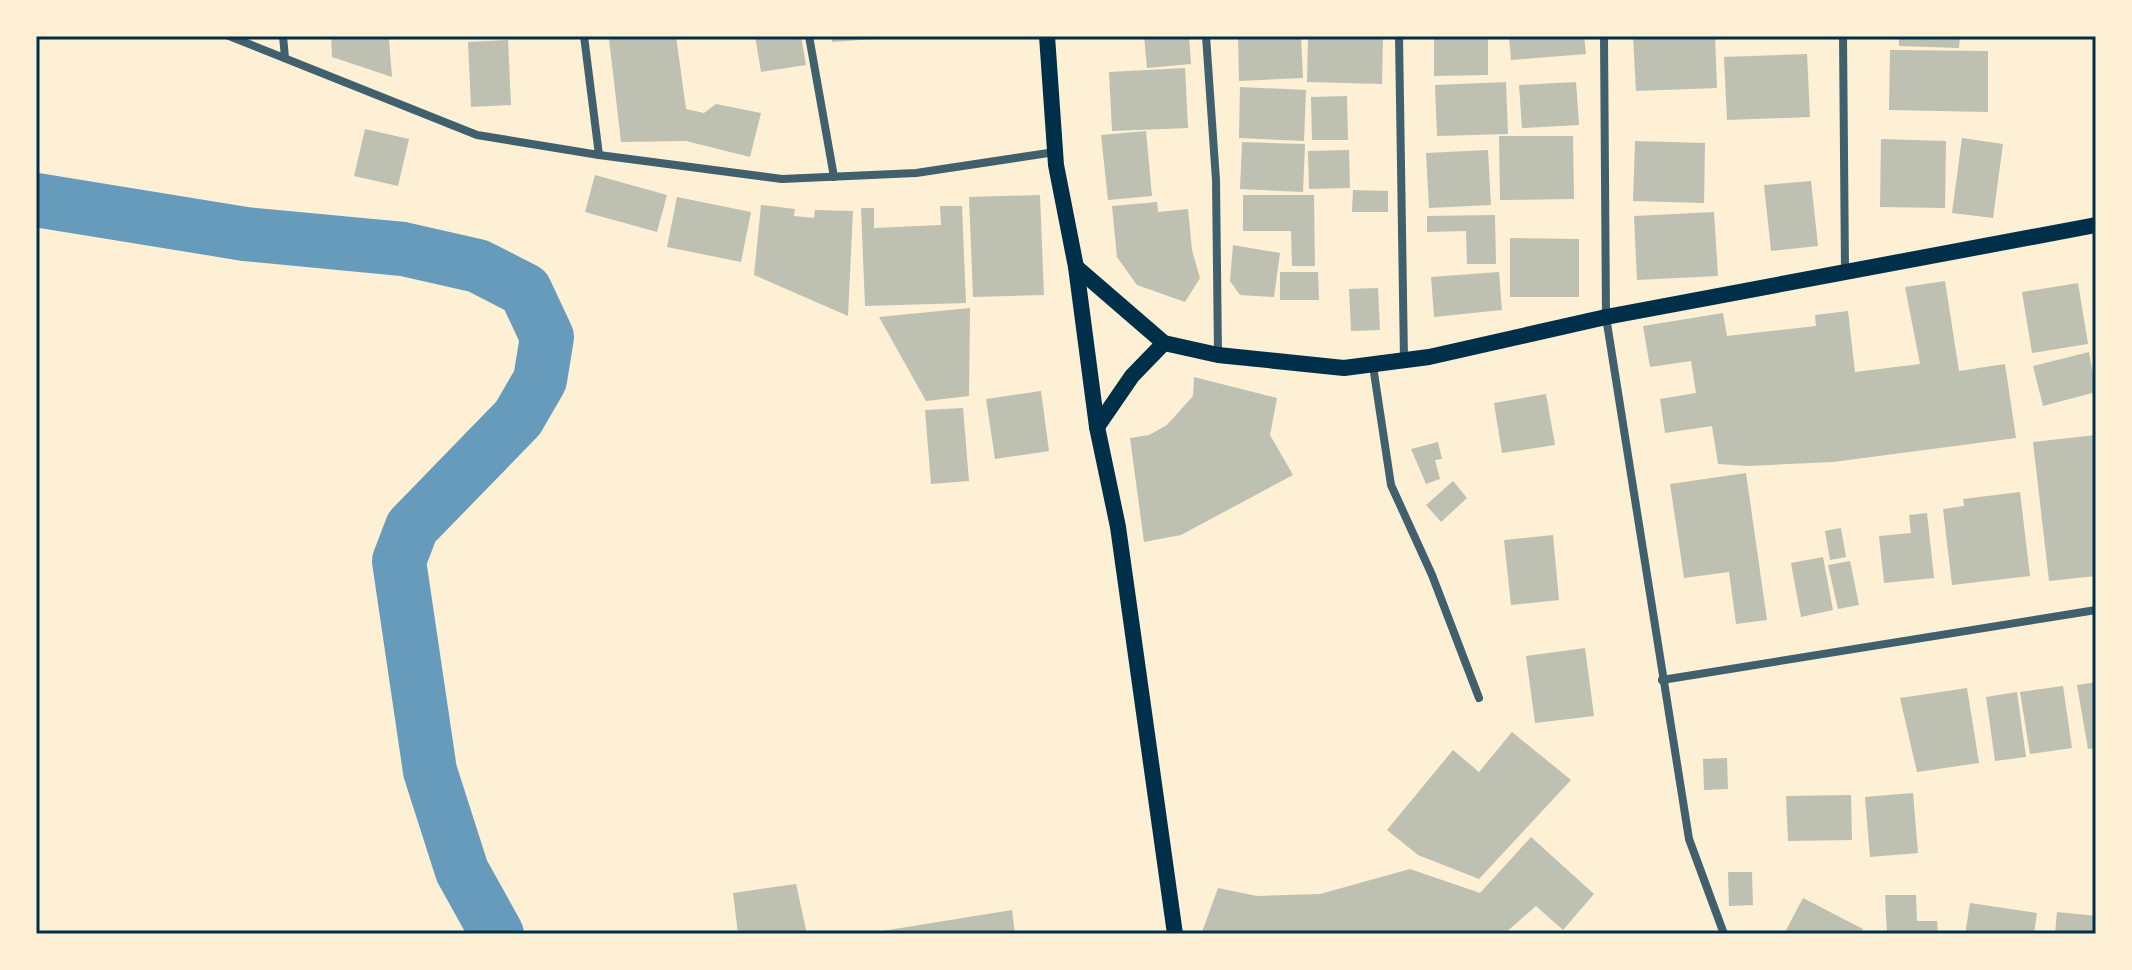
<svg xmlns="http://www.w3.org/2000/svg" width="2132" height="970" viewBox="0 0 2132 970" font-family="'Sofia Sans Condensed',sans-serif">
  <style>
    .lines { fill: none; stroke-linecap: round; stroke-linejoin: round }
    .river { stroke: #669bbc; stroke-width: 54 }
    .building { fill: #bec0b2 }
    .minor { stroke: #3f606c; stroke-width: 8 }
    .secondary { stroke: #003049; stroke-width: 16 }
    .neatline { fill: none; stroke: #003049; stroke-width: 3 }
  </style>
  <rect width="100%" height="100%" fill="#fdf0d5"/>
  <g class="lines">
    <path class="river" d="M 36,200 L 245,234 L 403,249 L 478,266 L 525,290 L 547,337 L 540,380 L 518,418 L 412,527 L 399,561 L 430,771 L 462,871 L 497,934"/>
  </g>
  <g class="building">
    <path d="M 331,36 L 415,36 L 415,39 L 389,39 L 392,77 L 332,57 Z"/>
    <path d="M 676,36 L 686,109 L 704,113 L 716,104 L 761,113 L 750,157 L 686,141 L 621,142 L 609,39 Z"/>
    <path d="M 755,36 L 801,36 L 806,65 L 761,72 Z"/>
    <path d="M 832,36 L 888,36 L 888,38 L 832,42 Z"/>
    <path d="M 1144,36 L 1189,36 L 1191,64 L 1147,68 Z"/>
    <path d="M 1238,36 L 1301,36 L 1303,78 L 1239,81 Z"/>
    <path d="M 1308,36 L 1383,36 L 1382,84 L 1307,82 Z"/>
    <path d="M 1434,36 L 1488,36 L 1488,75 L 1434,76 Z"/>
    <path d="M 1509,36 L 1584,36 L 1586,54 L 1511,60 Z"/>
    <path d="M 1633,36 L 1715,36 L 1717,88 L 1636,91 Z"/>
    <path d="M 1899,36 L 1960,36 L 1959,48 L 1899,46 Z"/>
    <path d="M 508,40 L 511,105 L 471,107 L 468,42 Z"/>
    <path d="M 1890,50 L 1988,51 L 1988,112 L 1889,110 Z"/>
    <path d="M 1807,54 L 1810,117 L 1727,120 L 1724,57 Z"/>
    <path d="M 1185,68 L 1188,128 L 1112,131 L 1109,72 Z"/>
    <path d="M 1506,82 L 1508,134 L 1437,136 L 1435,85 Z"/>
    <path d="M 1576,82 L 1579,125 L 1522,128 L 1519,85 Z"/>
    <path d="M 1240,87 L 1306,90 L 1304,141 L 1239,138 Z"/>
    <path d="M 1347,96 L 1348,140 L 1312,140 L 1311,97 Z"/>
    <path d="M 365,129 L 409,139 L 398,186 L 354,176 Z"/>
    <path d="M 1146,131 L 1152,196 L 1108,200 L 1101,135 Z"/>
    <path d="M 1499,136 L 1573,136 L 1574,199 L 1500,200 Z"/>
    <path d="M 1962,138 L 2003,144 L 1993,218 L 1952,213 Z"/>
    <path d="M 1881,139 L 1946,141 L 1945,208 L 1880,207 Z"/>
    <path d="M 1635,141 L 1705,143 L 1704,203 L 1633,201 Z"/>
    <path d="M 1242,142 L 1305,144 L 1303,192 L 1240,189 Z"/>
    <path d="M 1349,150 L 1350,188 L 1309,189 L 1308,151 Z"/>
    <path d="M 1488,150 L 1491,205 L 1429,208 L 1426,153 Z"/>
    <path d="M 595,175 L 667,195 L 657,232 L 585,212 Z"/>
    <path d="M 1811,181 L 1818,246 L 1771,251 L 1764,185 Z"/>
    <path d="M 1353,190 L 1388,191 L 1388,212 L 1352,212 Z"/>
    <path d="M 1040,195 L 1044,295 L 973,297 L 969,197 Z"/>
    <path d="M 1243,195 L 1314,195 L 1315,266 L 1292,266 L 1291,231 L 1243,231 Z"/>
    <path d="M 677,197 L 751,212 L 741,262 L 667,247 Z"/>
    <path d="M 1157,202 L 1158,212 L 1188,209 L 1192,250 L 1200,278 L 1185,302 L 1137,285 L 1117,257 L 1112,206 Z"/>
    <path d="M 761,205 L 795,209 L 794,216 L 814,218 L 815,210 L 853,211 L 848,316 L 754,275 Z"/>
    <path d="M 940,206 L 962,206 L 966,303 L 865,306 L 861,208 L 874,208 L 874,228 L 941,225 Z"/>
    <path d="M 1714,212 L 1718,276 L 1637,280 L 1634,216 Z"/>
    <path d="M 1495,215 L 1496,264 L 1467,264 L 1466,231 L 1427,232 L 1427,216 Z"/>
    <path d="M 1510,238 L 1579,239 L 1579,297 L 1510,297 Z"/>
    <path d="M 1233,245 L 1280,253 L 1274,297 L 1240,295 L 1230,281 Z"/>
    <path d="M 1280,272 L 1318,272 L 1319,300 L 1280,300 Z"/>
    <path d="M 1499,272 L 1502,310 L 1434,317 L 1431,277 Z"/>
    <path d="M 1945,281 L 1959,371 L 2005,364 L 2016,438 L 1833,462 L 1749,466 L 1718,464 L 1712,426 L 1665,433 L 1660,399 L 1696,393 L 1691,361 L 1650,367 L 1643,326 L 1723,313 L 1727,336 L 1816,326 L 1815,315 L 1848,311 L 1855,372 L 1920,364 L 1905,287 Z"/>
    <path d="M 2078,283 L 2088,344 L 2032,353 L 2022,292 Z"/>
    <path d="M 1378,288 L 1380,330 L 1351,331 L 1349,289 Z"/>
    <path d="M 970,308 L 969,396 L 926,401 L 879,317 Z"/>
    <path d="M 2089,352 L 2096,392 L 2043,406 L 2033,366 Z"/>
    <path d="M 1194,377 L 1277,398 L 1270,435 L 1293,475 L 1181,535 L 1144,542 L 1130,438 L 1149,435 L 1167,425 L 1193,396 Z"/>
    <path d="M 1041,391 L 1049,451 L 995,459 L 986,399 Z"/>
    <path d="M 1546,394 L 1555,445 L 1502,453 L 1494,403 Z"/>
    <path d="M 963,408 L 969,481 L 931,484 L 925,410 Z"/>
    <path d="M 2096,435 L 2096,576 L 2049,581 L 2033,442 Z"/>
    <path d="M 1438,442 L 1442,459 L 1435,460 L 1440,479 L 1426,484 L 1411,449 Z"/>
    <path d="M 1746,473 L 1767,620 L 1736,624 L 1729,572 L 1684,578 L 1670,484 Z"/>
    <path d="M 1453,481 L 1467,498 L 1441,522 L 1426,505 Z"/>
    <path d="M 2020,492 L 2030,576 L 1952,585 L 1943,509 L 1964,506 L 1963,499 Z"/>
    <path d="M 1927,513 L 1934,578 L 1884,583 L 1879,536 L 1911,533 L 1909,515 Z"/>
    <path d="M 1841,528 L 1846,557 L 1830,560 L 1825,531 Z"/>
    <path d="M 1553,535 L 1559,600 L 1511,605 L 1504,540 Z"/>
    <path d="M 1823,557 L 1833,610 L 1801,617 L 1791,563 Z"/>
    <path d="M 1850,561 L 1859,605 L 1838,609 L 1828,565 Z"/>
    <path d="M 1585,648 L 1594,716 L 1535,723 L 1526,656 Z"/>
    <path d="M 2096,682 L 2096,748 L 2088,749 L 2077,685 Z"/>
    <path d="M 2063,686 L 2072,748 L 2030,754 L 2020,692 Z"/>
    <path d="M 1967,688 L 1979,763 L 1917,772 L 1900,698 Z"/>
    <path d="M 2017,692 L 2026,757 L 1995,761 L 1986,697 Z"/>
    <path d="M 1512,732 L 1571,780 L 1479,879 L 1418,855 L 1387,830 L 1453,750 L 1479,772 Z"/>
    <path d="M 1727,758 L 1728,789 L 1704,790 L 1703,759 Z"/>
    <path d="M 1913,793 L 1918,853 L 1870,857 L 1865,797 Z"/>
    <path d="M 1851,795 L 1852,840 L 1788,841 L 1786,796 Z"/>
    <path d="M 1531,837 L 1594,894 L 1563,930 L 1536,906 L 1504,934 L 1202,932 L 1218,888 L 1257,896 L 1320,894 L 1410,869 L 1480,893 Z"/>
    <path d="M 1728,872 L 1752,872 L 1753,905 L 1729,906 Z"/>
    <path d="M 796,884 L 807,934 L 738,934 L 733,893 Z"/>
    <path d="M 1885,895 L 1916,895 L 1917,921 L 1937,921 L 1938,934 L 1887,934 Z"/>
    <path d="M 1803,898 L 1863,929 L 1860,934 L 1784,934 Z"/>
    <path d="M 1970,903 L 2037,913 L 2034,934 L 1965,934 Z"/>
    <path d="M 1012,910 L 1015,934 L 876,934 L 876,932 Z"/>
    <path d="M 2057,912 L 2096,916 L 2096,934 L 2055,934 Z"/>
  </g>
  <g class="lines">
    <g class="minor">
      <path d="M 229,36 L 477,135 L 599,155 L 782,179 L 916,173 L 1055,152"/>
      <path d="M 283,36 L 285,58"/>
      <path d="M 584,36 L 599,155"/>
      <path d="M 809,36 L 834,177"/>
      <path d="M 1206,36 L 1216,180 L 1218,355"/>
      <path d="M 1399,36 L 1404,360"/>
      <path d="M 1604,36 L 1606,317 L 1689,839 L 1724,934"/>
      <path d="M 1843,36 L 1845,270"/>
      <path d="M 1373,366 L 1391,485 L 1432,575 L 1479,698"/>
      <path d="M 1662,680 L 2096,610"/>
    </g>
    <g class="secondary">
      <path d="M 1047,36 L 1056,165 L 1076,267 L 1097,427 L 1118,527 L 1175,934"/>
      <path d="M 1076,267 L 1164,343 L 1218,355 L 1344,368 L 1429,357 L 1606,317 L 2096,225"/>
      <path d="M 1097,427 L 1132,376 L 1164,343"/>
    </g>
  </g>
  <rect width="2132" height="970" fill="none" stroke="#fdf0d5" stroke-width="76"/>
  <rect x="38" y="38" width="2056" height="894" class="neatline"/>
</svg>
